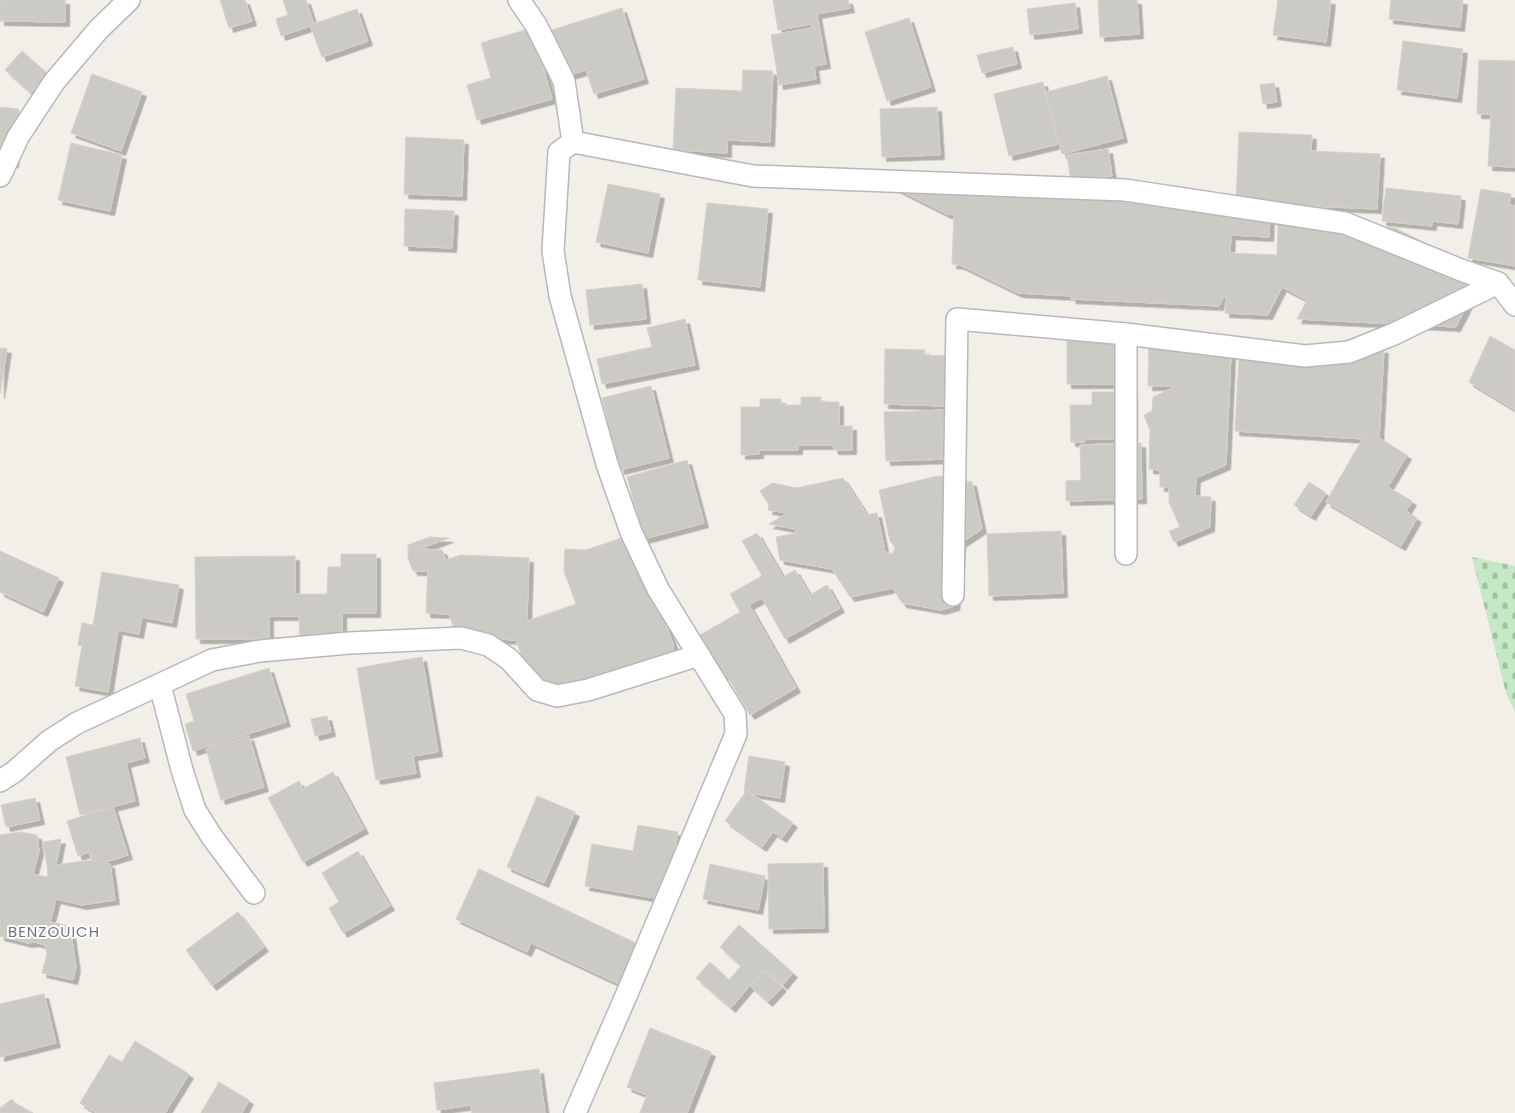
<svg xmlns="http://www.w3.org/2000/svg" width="1515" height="1113" viewBox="0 0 1515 1113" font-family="Poppins,sans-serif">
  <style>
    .cemetery { fill: url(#cemetery-stones) }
    .building { fill: #cccac5; stroke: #d6d1c6; filter: url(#shadow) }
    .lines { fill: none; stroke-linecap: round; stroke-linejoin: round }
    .street-casing { stroke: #b5b8bc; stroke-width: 24 }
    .street { stroke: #fff; stroke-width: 21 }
    .labels { text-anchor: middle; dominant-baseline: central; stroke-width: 4; stroke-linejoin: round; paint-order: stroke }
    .quarter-label { font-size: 15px; letter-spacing: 1px; fill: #70757a; stroke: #fff }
  </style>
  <defs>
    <pattern id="cemetery-stones" width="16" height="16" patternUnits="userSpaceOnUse" patternTransform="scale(1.25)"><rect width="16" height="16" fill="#c5e8c5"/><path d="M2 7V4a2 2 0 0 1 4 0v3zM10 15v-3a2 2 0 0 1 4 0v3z" fill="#a3c0a4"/></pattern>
    <filter id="shadow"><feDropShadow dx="4.5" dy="4.5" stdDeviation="0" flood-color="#0004"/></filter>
  </defs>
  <rect width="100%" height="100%" fill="#f1efe8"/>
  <path class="cemetery" d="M 1472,557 L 1515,566 L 1515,712 L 1506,693 Z"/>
  <g class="building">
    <path d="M 0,0 L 65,0 L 65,22 L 0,21 Z"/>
    <path d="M 220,0 L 245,0 L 252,21 L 229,28 Z"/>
    <path d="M 283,0 L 306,0 L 314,25 L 281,36 L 276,19 L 288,15 Z"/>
    <path d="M 773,0 L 848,0 L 850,8 L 817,14 L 826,64 L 814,66 L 816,79 L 779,85 L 771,35 L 812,28 L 812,24 L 778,30 Z"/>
    <path d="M 1098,0 L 1137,0 L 1139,34 L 1100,37 Z"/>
    <path d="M 1278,0 L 1331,0 L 1326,42 L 1273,35 Z"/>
    <path d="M 1391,0 L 1463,0 L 1460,27 L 1389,19 Z"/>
    <path d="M 1075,3 L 1078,29 L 1030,35 L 1027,9 Z"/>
    <path d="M 622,8 L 644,79 L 594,94 L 586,70 L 566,76 L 552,30 Z"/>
    <path d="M 357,9 L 368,41 L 322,57 L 310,25 Z"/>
    <path d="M 909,18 L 931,87 L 887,101 L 865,32 Z"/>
    <path d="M 532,28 L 552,99 L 477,120 L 467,85 L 491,78 L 481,43 Z"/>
    <path d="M 1403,41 L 1463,49 L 1457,98 L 1397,90 Z"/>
    <path d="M 1013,47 L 1017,64 L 982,73 L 977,55 Z"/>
    <path d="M 22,51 L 48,74 L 31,93 L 5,70 Z"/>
    <path d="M 1479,60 L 1515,61 L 1515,167 L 1488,166 L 1491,114 L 1477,114 Z"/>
    <path d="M 743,70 L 773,71 L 770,142 L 727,140 L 727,153 L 673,150 L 676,88 L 742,91 Z"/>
    <path d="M 92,74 L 142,92 L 121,151 L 71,133 Z"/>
    <path d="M 1107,76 L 1123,138 L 1062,154 L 1046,92 Z"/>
    <path d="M 1043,82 L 1058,144 L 1009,156 L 994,94 Z"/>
    <path d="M 1274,83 L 1277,102 L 1263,104 L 1260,85 Z"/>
    <path d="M 0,107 L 19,109 L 14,163 L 0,162 Z"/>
    <path d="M 937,107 L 940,155 L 882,157 L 880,109 Z"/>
    <path d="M 1239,132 L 1312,135 L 1311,151 L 1380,154 L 1377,209 L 1236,203 Z"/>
    <path d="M 406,137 L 464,140 L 462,196 L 404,194 Z"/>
    <path d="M 71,143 L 122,155 L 110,211 L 58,200 Z"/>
    <path d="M 1108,149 L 1112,176 L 1071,182 L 1067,155 Z"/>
    <path d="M 608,184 L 660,194 L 648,253 L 596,242 Z"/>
    <path d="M 889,185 L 1241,202 L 1270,216 L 1269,237 L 1231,235 L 1230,253 L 1277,255 L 1278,223 L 1395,228 L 1484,272 L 1456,327 L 1297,319 L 1307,300 L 1282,287 L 1268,315 L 1225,313 L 1226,293 L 1219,306 L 1071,299 L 1072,296 L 1018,293 L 960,265 L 952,264 L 954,215 L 947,214 Z"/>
    <path d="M 1386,188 L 1461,196 L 1458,224 L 1432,221 L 1432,226 L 1382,221 Z"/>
    <path d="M 1481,189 L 1511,194 L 1509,205 L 1515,206 L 1515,266 L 1468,258 Z"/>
    <path d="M 707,203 L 768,209 L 760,287 L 698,280 Z"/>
    <path d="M 405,209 L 454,211 L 452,248 L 404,246 Z"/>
    <path d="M 642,284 L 646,319 L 590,325 L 586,290 Z"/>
    <path d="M 685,319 L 695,365 L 602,384 L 597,359 L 652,347 L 647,328 Z"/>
    <path d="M 1067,334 L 1124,335 L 1124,384 L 1067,384 Z"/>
    <path d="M 1490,336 L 1515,350 L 1515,410 L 1469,382 Z"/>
    <path d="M 1240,341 L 1384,349 L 1379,440 L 1235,431 Z"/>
    <path d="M 1149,342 L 1231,355 L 1226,465 L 1196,478 L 1195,496 L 1211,497 L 1210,527 L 1174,542 L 1169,531 L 1180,527 L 1169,502 L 1169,487 L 1160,487 L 1160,470 L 1149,469 L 1150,430 L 1144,415 L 1152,411 L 1153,397 L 1176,386 L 1148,386 Z"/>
    <path d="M 0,348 L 7,349 L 0,394 Z"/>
    <path d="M 885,349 L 925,350 L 924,355 L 946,356 L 945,406 L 884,404 Z"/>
    <path d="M 651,386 L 669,458 L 620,470 L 602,398 Z"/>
    <path d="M 1092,392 L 1133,392 L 1133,439 L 1085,439 L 1085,442 L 1071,442 L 1070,405 L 1092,405 Z"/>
    <path d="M 801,397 L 821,397 L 820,402 L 839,402 L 839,426 L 852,426 L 852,450 L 834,450 L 833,445 L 798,445 L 798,450 L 759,450 L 759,454 L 741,455 L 741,407 L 760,407 L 760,399 L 781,399 L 781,405 L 801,405 Z"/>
    <path d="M 949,410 L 950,459 L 886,461 L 884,412 Z"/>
    <path d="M 1367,431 L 1407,455 L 1388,487 L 1412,501 L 1406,511 L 1417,518 L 1401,546 L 1326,502 Z"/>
    <path d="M 1141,443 L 1142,499 L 1066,501 L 1066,481 L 1081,480 L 1080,445 Z"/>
    <path d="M 687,460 L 704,523 L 644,539 L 627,477 Z"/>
    <path d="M 938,476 L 972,482 L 982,529 L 961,543 L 959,578 L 955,606 L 941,610 L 902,603 L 893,588 L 850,597 L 832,569 L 780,560 L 776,537 L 797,533 L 795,529 L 769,524 L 787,513 L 768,510 L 769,505 L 760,491 L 772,483 L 797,488 L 843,478 L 867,515 L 877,513 L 885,552 L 893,554 L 895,547 L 890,541 L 879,490 Z"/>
    <path d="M 1309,482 L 1326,493 L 1311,516 L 1294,505 Z"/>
    <path d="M 1061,531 L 1063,593 L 989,596 L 987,534 Z"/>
    <path d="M 636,533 L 647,572 L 673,644 L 672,665 L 536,697 L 516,640 L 457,637 L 449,614 L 426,613 L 428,571 L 413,571 L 408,558 L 408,545 L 430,537 L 449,538 L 419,549 L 442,550 L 446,560 L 461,555 L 529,558 L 527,621 L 576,604 L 564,571 L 565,549 L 586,550 Z"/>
    <path d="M 757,533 L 783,577 L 795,570 L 810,595 L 827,585 L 840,608 L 785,639 L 762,598 L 749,605 L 796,688 L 750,715 L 726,674 L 718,679 L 695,638 L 740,612 L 730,594 L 762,576 L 742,541 Z"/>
    <path d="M 0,551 L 59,578 L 43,612 L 0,592 Z"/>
    <path d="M 341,554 L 376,554 L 376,613 L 342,613 L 342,643 L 300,643 L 299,616 L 269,616 L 269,639 L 196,639 L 195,557 L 295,556 L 295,594 L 327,594 L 328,567 L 341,567 Z"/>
    <path d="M 102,572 L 179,585 L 172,623 L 142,617 L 139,634 L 118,630 L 108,692 L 75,686 L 82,646 L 78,645 L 82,623 L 93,625 Z"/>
    <path d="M 422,657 L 438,752 L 413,756 L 416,773 L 376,780 L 357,668 Z"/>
    <path d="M 269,668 L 286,722 L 193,751 L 185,724 L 194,721 L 186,694 Z"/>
    <path d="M 327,716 L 331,732 L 315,736 L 311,719 Z"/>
    <path d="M 249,736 L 264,787 L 221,800 L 206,749 Z"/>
    <path d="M 140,738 L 145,758 L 126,763 L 135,801 L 80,815 L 66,757 Z"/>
    <path d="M 749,756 L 785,762 L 780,798 L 744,792 Z"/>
    <path d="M 333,772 L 364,829 L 303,862 L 268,798 L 299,781 L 303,789 Z"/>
    <path d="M 747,790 L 793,823 L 782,838 L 773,832 L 762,847 L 725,821 Z"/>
    <path d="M 537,796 L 575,812 L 544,883 L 507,867 Z"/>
    <path d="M 35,798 L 40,820 L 6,827 L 1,805 Z"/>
    <path d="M 113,807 L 128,855 L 93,866 L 89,852 L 78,856 L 67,821 Z"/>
    <path d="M 638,825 L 678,832 L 666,900 L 585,886 L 592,844 L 633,851 Z"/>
    <path d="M 21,832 L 37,835 L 39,851 L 33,874 L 47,877 L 48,872 L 43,842 L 61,839 L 56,865 L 91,860 L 110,864 L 115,900 L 82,905 L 56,899 L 50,922 L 70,926 L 76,967 L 73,980 L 42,973 L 47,954 L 45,945 L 35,942 L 28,943 L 0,936 L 0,835 Z"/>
    <path d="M 358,851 L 390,906 L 343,933 L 329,908 L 339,902 L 322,873 Z"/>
    <path d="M 823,863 L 824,928 L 769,929 L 768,864 Z"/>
    <path d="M 710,864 L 765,876 L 758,910 L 703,899 Z"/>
    <path d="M 479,869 L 638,944 L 619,984 L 531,943 L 527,952 L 456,919 Z"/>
    <path d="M 238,912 L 264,947 L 212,986 L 186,950 Z"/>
    <path d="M 739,925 L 793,973 L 783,985 L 764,969 L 731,1008 L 696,978 L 710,962 L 729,980 L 741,966 L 720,947 Z"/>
    <path d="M 764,970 L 782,987 L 768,1002 L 750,986 Z"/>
    <path d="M 44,994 L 56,1043 L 0,1057 L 0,1004 Z"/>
    <path d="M 650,1028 L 711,1052 L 687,1113 L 640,1113 L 647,1095 L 627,1087 Z"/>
    <path d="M 135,1041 L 189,1074 L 165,1113 L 96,1113 L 80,1103 L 109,1055 L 122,1062 Z"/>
    <path d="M 539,1069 L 545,1113 L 472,1113 L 471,1105 L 437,1110 L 434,1083 Z"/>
    <path d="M 219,1082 L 249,1100 L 242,1113 L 201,1113 Z"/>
    <path d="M 12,1099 L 15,1103 L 33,1113 L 0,1113 L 0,1108 Z"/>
  </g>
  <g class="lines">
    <defs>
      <g id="street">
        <path d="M 519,0 L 536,25 L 564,81 L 573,142"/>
        <path d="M 0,176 L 18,137 L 54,82 L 99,29 L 129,0"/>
        <path d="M 1126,334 L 1126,554"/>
        <path d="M 953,595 L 957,319 L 1126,334 L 1305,356 L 1349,352 L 1394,334 L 1498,283"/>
        <path d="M 160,685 L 182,770 L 195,810 L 212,837 L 254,893"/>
        <path d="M 0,781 L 14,772 L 49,741 L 77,723 L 212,660 L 260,651 L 349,643 L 461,638 L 488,645 L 509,659 L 537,690 L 557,696 L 588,690 L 699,655"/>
        <path d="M 575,1113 L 629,989 L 736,734 L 735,714 L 658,589 L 631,532 L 607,464 L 560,296 L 553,251 L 559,152 L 573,142 L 753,176 L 1125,190 L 1345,223 L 1461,270 L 1498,283 L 1515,305"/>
      </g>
    </defs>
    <use href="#street" class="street-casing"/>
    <use href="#street" class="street"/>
  </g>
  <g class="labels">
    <g class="quarter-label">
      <text x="54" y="931">BENZOUICH</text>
    </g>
  </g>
</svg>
